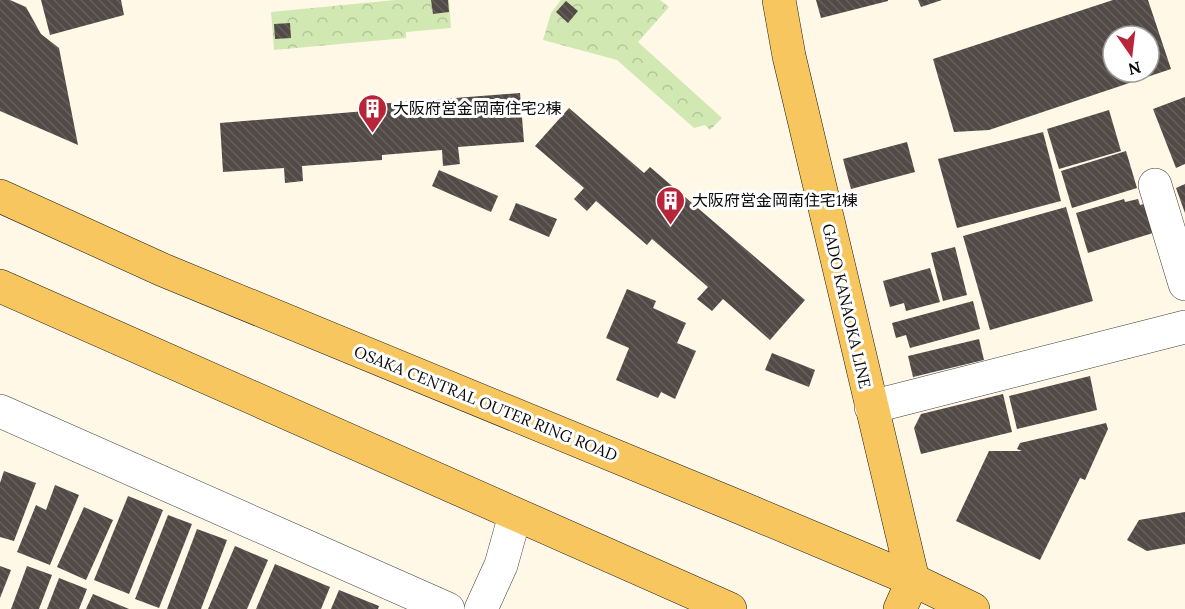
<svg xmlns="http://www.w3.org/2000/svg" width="1185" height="609" viewBox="0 0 1185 609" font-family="Lora,'Noto Sans JP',serif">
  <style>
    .park { fill: url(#park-crowns) }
    .building { fill: url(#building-back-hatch); fill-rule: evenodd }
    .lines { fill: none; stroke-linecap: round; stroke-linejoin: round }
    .minor-casing { stroke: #3d3d3d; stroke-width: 34 }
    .major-casing { stroke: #1b1b1b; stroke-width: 34 }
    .minor { stroke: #fff; stroke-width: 33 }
    .major { stroke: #f8c65e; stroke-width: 33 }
    .labels { text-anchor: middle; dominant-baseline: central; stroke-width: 6; stroke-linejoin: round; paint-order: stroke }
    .poi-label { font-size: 16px; fill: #0a0a0a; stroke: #fff; text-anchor: start }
    .street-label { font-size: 16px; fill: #0a0a0a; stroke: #fff }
  </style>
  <defs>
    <pattern id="park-crowns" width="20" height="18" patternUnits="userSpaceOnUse" patternTransform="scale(1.5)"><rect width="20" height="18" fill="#d2e8b3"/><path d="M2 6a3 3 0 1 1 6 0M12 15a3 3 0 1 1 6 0" fill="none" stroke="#b3c699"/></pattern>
    <pattern id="building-back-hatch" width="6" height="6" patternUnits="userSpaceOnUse" patternTransform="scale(1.5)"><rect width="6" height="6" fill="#524a47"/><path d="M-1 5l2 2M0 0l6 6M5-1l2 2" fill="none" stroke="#66605d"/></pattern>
  </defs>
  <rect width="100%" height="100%" fill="#fff8e7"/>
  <g class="park">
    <path d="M 395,0 L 449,0 L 451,28 L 406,32 L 406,38 L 274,50 L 271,12 Z"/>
    <path d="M 561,0 L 660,0 L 669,7 L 638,42 L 722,118 L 710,130 L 705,125 L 694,128 L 617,60 L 543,40 L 551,13 Z"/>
  </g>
  <g class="building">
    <path d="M 0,0 L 10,0 L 26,7 L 41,34 L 59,48 L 78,145 L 0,111 Z"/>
    <path d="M 41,0 L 121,0 L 124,15 L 50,35 Z"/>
    <path d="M 431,0 L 448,0 L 449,12 L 433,14 Z"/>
    <path d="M 816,0 L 888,0 L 888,1 L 821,18 Z"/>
    <path d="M 918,0 L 942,0 L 921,7 Z"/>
    <path d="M 1113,0 L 1148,0 L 1171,69 L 989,130 L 954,132 L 933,59 ZM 1113,36 L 1149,36 L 1149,72 L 1113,72 Z"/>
    <path d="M 566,1 L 578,11 L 568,23 L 556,12 Z"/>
    <path d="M 290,23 L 291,38 L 275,39 L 274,24 Z"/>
    <path d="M 520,93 L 524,142 L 458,147 L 460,164 L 443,166 L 442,150 L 382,155 L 382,160 L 302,166 L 303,181 L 285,183 L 284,168 L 223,172 L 220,123 L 378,110 L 377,104 Z"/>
    <path d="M 1185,97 L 1185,164 L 1176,168 L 1153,109 Z"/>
    <path d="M 569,108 L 644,173 L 650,167 L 805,300 L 770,340 L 723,299 L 712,311 L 697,299 L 708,287 L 652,239 L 647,245 L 596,201 L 587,211 L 574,199 L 584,188 L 535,146 Z"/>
    <path d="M 1109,110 L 1121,151 L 1059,169 L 1047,129 Z"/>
    <path d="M 1043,132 L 1061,201 L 957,228 L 938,159 Z"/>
    <path d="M 907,142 L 915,172 L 851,189 L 843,159 Z"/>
    <path d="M 1126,151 L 1137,188 L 1072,208 L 1061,171 Z"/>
    <path d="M 439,170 L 498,196 L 491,212 L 432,186 Z"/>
    <path d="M 1185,184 L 1185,213 L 1176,188 Z"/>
    <path d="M 1124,199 L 1125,202 L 1138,199 L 1140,205 L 1144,204 L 1153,233 L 1088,253 L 1076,213 Z"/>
    <path d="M 516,203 L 557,219 L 549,237 L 509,220 Z"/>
    <path d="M 1066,207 L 1093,301 L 990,330 L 963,236 Z"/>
    <path d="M 955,247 L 967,295 L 943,301 L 931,253 Z"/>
    <path d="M 930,268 L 940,302 L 906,311 L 904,303 L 890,307 L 883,281 Z"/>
    <path d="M 627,289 L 656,301 L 653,308 L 686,323 L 677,343 L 696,351 L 675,399 L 661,392 L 658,398 L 616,380 L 629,348 L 606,338 Z"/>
    <path d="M 973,301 L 980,329 L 910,348 L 906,335 L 896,338 L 892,323 Z"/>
    <path d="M 979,339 L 984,360 L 913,377 L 908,356 Z"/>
    <path d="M 772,353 L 815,370 L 809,387 L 765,370 Z"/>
    <path d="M 1090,376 L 1097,410 L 1017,429 L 1009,396 Z"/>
    <path d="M 1003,394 L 1012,432 L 921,454 L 914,428 L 921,414 Z"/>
    <path d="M 1106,423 L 1108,429 L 1085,480 L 1080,478 L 1040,560 L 956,521 L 989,451 L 1022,451 L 1017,449 L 1020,443 Z"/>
    <path d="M 4,471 L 36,483 L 14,541 L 0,537 L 0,483 Z"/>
    <path d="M 55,485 L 79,495 L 50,565 L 17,552 L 36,505 L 46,510 Z"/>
    <path d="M 128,496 L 163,510 L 129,594 L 94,580 Z"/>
    <path d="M 84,507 L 113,520 L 86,580 L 57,567 Z"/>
    <path d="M 1185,512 L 1185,544 L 1147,551 L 1127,540 L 1139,520 Z"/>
    <path d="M 168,515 L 192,524 L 159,608 L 135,599 Z"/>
    <path d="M 197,529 L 227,540 L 201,609 L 167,609 Z"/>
    <path d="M 235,546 L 268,560 L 247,609 L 208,609 Z"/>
    <path d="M 275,564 L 330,587 L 321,609 L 256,609 Z"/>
    <path d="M 0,566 L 11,570 L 0,598 Z"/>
    <path d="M 27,566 L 52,575 L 39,609 L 11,609 Z"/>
    <path d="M 59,578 L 87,589 L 79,609 L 47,609 Z"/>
    <path d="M 339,590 L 379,606 L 378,609 L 331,609 Z"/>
    <path d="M 93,594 L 129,609 L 86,609 Z"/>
  </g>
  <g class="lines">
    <defs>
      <g id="minor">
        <path d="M 1155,185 L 1185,284"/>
        <path d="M 871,407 L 1185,327"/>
        <path d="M 0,411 L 448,609"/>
        <path d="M 481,609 L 501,565 L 515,515"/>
      </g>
      <g id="major">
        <path d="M 779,0 L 789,56 L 913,580 L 900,609"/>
        <path d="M 0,196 L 163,270 L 739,507 L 913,580 L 973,609"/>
        <path d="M 0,286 L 730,609"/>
      </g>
    </defs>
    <use href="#minor" class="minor-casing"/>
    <use href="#major" class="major-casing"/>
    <use href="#minor" class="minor"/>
    <use href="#major" class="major"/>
  </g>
  <defs>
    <symbol id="building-pin" viewBox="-11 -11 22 30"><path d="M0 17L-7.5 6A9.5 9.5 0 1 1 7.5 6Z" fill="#b82438" stroke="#fff"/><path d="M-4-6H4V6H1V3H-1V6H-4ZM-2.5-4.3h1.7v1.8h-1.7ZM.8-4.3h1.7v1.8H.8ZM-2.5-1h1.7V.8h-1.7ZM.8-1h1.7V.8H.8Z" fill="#fff"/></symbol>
  </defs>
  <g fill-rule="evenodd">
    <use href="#building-pin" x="356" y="92" width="33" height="45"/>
    <use href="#building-pin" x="654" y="184" width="33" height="45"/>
  </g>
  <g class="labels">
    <g class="poi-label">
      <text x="393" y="108">大阪府営金岡南住宅2棟</text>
      <text x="692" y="200">大阪府営金岡南住宅1棟</text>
    </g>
    <g class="street-label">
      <text transform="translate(847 306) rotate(77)">GADO KANAOKA LINE</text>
      <text transform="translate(486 403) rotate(22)">OSAKA CENTRAL OUTER RING ROAD</text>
    </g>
  </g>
  <g transform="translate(1131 54) rotate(166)"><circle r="28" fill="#ffffff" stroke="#9d9d9d" stroke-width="1.5"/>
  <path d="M0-4.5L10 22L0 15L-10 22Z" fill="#b82438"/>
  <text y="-9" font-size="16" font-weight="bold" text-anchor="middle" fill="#0a0a0a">N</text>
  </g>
</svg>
